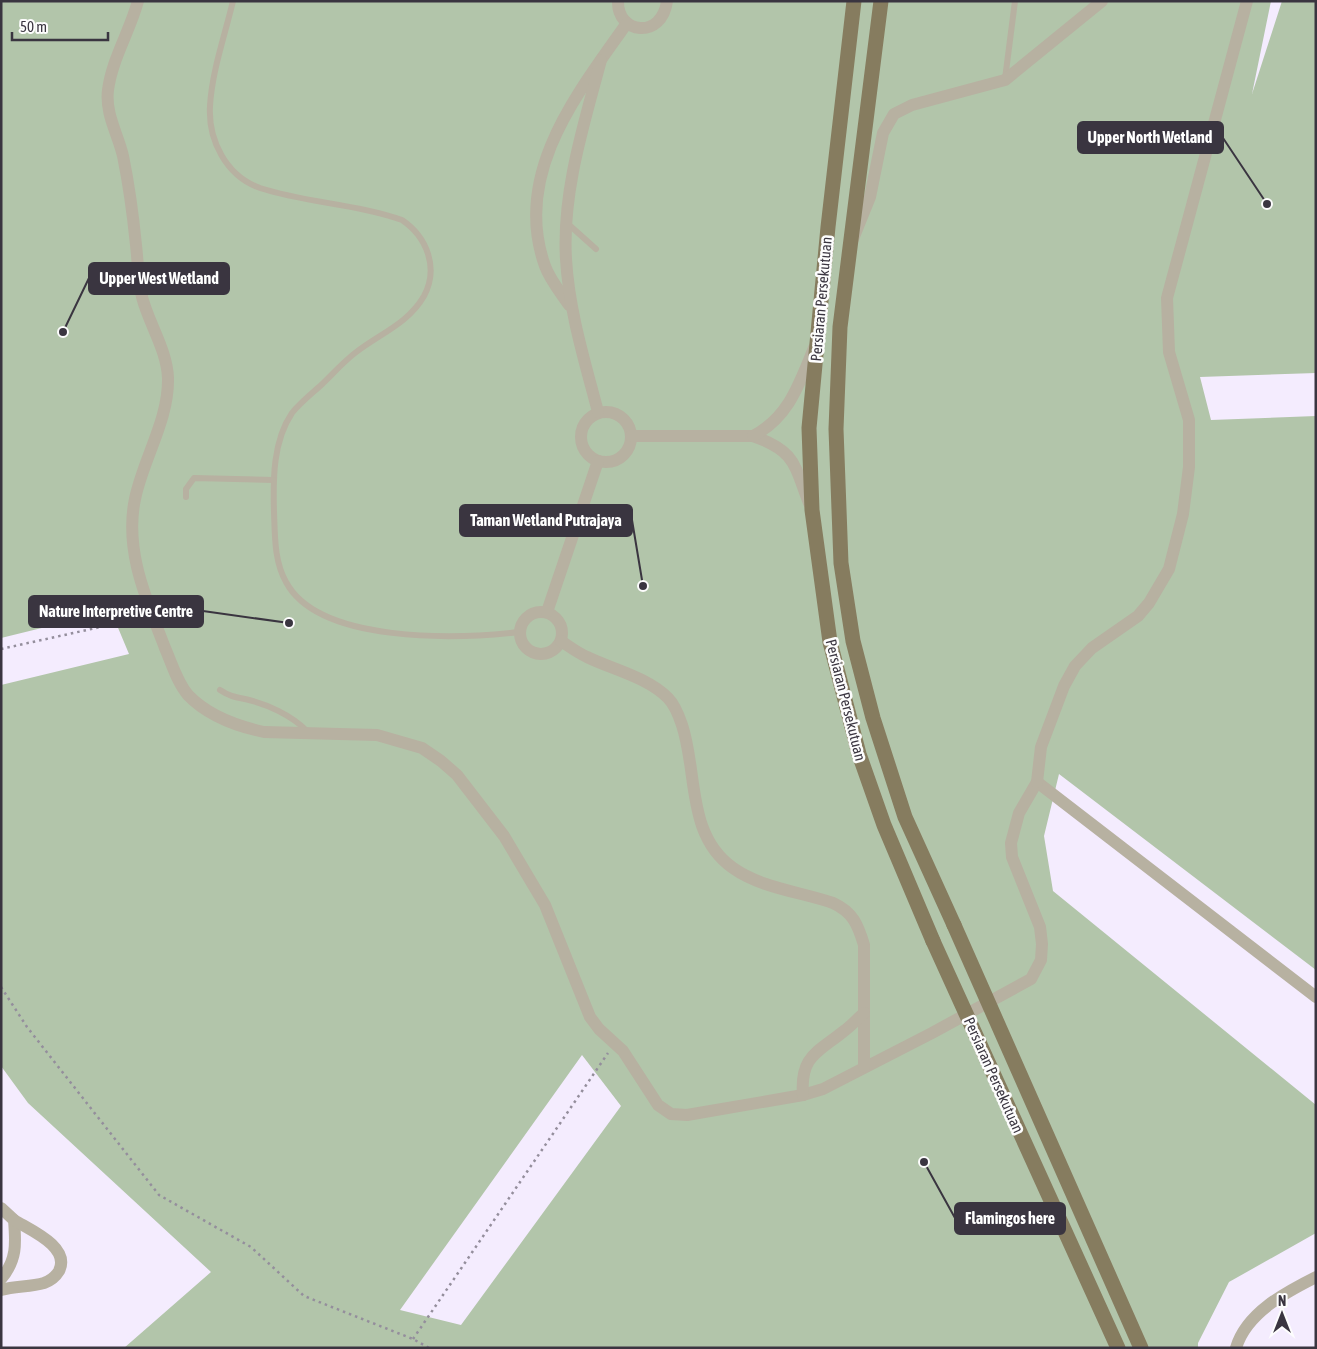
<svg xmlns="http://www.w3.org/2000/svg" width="1317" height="1349" viewBox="0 0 1317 1349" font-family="'Asap Condensed',sans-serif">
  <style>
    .green { fill: #b2c5aa; fill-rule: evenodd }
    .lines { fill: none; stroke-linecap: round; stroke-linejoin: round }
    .path { stroke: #948e9c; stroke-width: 2.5; stroke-dasharray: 2.5 4; stroke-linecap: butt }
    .lane { stroke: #b7b1a1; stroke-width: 6 }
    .street { stroke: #b7b1a1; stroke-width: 12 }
    .primary { stroke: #867c5f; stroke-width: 15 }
    .primary-bridge { stroke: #867c5f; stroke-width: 15 }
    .labels { text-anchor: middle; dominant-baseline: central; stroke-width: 5; stroke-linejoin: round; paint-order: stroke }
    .street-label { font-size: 15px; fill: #3a3540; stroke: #fdfdfd }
    .leader { fill: none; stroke: #3a3540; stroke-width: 2 }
    .callout-dot { fill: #3a3540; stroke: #fdfdfd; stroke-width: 2 }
    .callout { fill: #3a3540; stroke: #3a3540; stroke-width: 2 }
    .callout-label { font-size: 16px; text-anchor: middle; font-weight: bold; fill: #fff }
  </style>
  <rect width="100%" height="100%" fill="#f4ecfe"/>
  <path class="green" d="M 1,1 L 1271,1 L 1252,94 L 1282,1 L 1316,1 L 1316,373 L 1200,377 L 1211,420 L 1316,416 L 1316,970 L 1059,774 L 1044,836 L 1053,891 L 1316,1105 L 1316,1233 L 1229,1282 L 1198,1343 L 1198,1348 L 124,1348 L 211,1272 L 28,1103 L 1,1066 L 1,685 L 129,654 L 111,611 L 1,638 ZM 582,1055 L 621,1106 L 461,1325 L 400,1310 Z"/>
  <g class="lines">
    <g class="path">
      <path d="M 1,649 L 141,618"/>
      <path d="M 1,987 L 27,1027 L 159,1195 L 251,1247 L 304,1296 L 413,1339 L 429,1348"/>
      <path d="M 413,1339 L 608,1053"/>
    </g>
    <g class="lane">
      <path d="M 233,1 C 225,35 212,71 210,106 C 208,140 226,176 260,188 C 306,203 357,204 402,220 C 427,237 439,268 424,296 C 408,324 379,334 355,353 C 342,363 331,376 319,387 C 310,395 300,403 292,413 C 273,441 273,479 274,512 C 275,535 274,561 286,582 C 319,644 458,639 519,632"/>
      <path d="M 1005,79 L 1015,1"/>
      <path d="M 567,223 L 596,249"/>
      <path d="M 186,497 L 186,489 L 194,478 L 273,480"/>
      <path d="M 220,690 C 229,696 235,697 245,699 C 267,704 291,715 307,731"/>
    </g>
    <g class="street">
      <path d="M 138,1 C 130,31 112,59 108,90 C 105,114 118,134 123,156 C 129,185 133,215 136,245 C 138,262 138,280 142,297 C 149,324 167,350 168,378 C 169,420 143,459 135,499 C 124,551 147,601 165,648 C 172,664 177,682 188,695 C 208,716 236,726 264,732 L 377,735 L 422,748 L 441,761 L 457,775 L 504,836 L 545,905 L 590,1017 L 599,1029 L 623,1051 L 658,1105 L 671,1114 L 687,1115 L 803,1095 L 823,1089 L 932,1033 L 1031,979 L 1041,960 L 1042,944 L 1040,927 L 1012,857 L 1011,843 L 1019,813 L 1037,782 L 1316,997"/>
      <path d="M 618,1 C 617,34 662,40 667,1"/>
      <path d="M 853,239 L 870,197 L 883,133 L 894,114 L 912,105 L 1005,80 L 1102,1"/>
      <path d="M 569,305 C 561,293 550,280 545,266 C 512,174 577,94 627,23"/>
      <circle cx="606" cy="437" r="25"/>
      <path d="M 598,412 C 585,362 569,311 566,259 C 562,192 584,124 601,60"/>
      <path d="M 631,436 L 753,436 C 796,451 794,465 809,503"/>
      <path d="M 753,436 C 789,417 799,384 814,348"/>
      <circle cx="541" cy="633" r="21"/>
      <path d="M 547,612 L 598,461"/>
      <path d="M 561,641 C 570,647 578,653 587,657 C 614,670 647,677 668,698 C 675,705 679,716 682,725 C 698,773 686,835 733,868 C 761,888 801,892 833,903 C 853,912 858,925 864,945 L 864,1067"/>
      <path d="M 1037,782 L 1041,747 L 1064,686 L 1075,666 L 1092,648 L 1138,616 L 1149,603 L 1169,569 L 1183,514 L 1189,467 L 1189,420 L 1169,352 L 1167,298 L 1247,1"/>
      <path d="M 803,1095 C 800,1056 817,1053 844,1031 C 851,1026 857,1019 864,1013"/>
      <path d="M 1,1208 L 14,1220 C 16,1244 17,1260 1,1279"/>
      <path d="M 1,1290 C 15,1286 30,1287 44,1283 C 50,1281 56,1276 59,1271 C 71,1247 30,1230 14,1220"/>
      <path d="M 1236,1348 C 1246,1313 1286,1292 1316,1277"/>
    </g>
    <g class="primary">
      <path d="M 854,1 L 828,227 L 809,428 L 812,510 L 830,642 L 859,754 L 884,825 L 933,941"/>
      <path d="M 881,1 L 840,327 L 836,429 L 841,563 L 853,641 L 873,718 L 905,817 L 954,925"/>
    </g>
    <g class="primary-bridge">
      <path d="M 954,925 L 1141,1348"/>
      <path d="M 933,941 L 1118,1348"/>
    </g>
  </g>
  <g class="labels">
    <g class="street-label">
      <text transform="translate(821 299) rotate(-85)">Persiaran Persekutuan</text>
      <text transform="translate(846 700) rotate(76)">Persiaran Persekutuan</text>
      <text transform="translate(994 1075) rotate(66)">Persiaran Persekutuan</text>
    </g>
  </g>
  <path class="leader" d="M1267 204L1223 138M63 332L89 278M643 586L632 520M289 623L203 611M924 1162L955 1218"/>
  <g class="callout-dot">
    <circle cx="1267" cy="204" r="5"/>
    <circle cx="63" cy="332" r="5"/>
    <circle cx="643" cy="586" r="5"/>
    <circle cx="289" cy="623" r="5"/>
    <circle cx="924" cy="1162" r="5"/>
  </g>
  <g class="callout">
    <rect x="1078" y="122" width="145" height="31" rx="5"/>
    <rect x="89" y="263" width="140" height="31" rx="5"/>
    <rect x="460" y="505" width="172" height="31" rx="5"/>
    <rect x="29" y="596" width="174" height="31" rx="5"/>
    <rect x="955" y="1203" width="110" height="31" rx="5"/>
  </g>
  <g class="callout-label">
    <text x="1150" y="143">Upper North Wetland</text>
    <text x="159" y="284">Upper West Wetland</text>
    <text x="546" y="526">Taman Wetland Putrajaya</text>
    <text x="116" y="617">Nature Interpretive Centre</text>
    <text x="1010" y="1224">Flamingos here</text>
  </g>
  <rect width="1317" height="1349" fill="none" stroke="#3a3540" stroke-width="5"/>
  <g transform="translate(1282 1314)" stroke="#fdfdfd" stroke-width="4" paint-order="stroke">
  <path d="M0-4L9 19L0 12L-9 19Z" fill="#3a3540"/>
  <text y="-8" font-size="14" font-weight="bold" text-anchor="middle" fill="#3a3540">N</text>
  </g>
  <path d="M12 32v8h96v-8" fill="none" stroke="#3a3540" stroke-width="2.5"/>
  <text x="20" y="32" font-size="15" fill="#3a3540" stroke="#fdfdfd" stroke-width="4" paint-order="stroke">50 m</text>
</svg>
